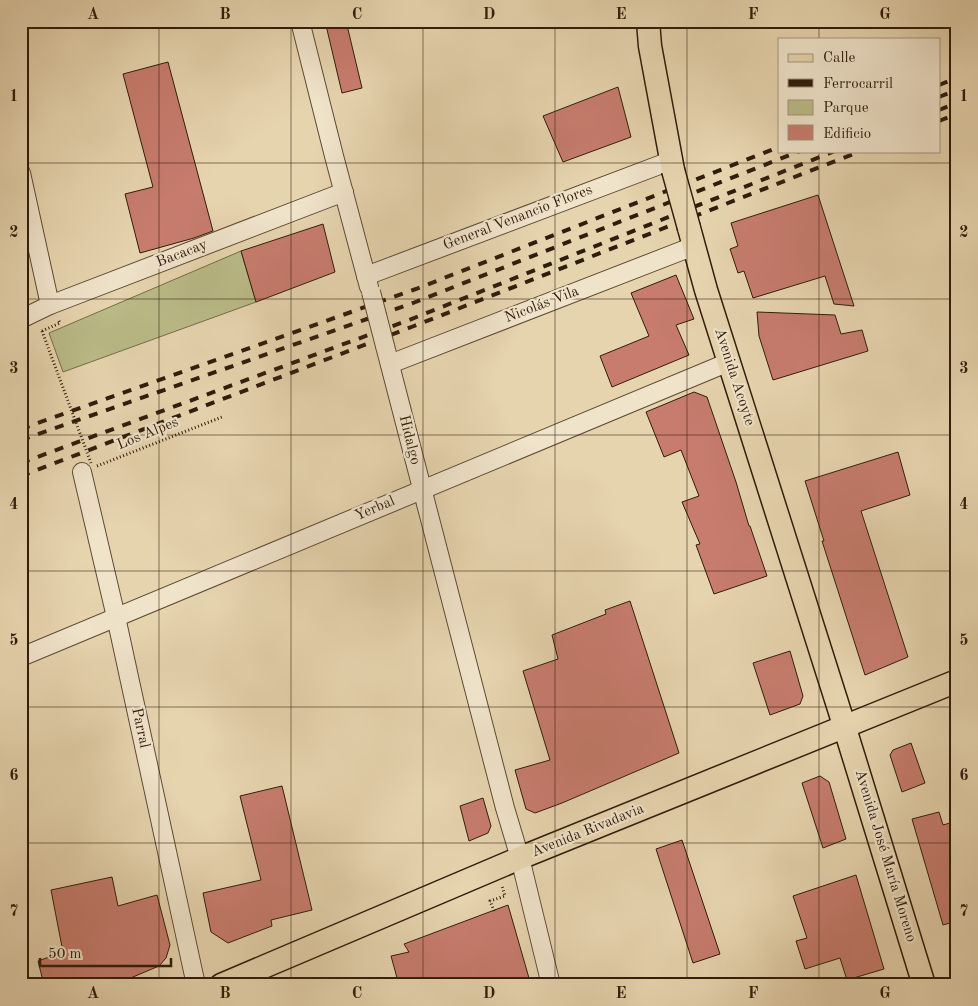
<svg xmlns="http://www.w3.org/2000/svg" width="978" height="1006" viewBox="0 0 978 1006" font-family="'Old Standard TT',serif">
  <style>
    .green { fill: #babb87; stroke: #756c4a }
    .building { fill: #c77c6e; stroke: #301c0c }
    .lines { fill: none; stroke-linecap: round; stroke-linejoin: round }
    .minor-casing { stroke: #5e4a34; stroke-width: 20 }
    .major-casing { stroke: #301c0c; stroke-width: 25 }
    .path { stroke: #301c0c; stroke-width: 3; stroke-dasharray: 1 2.5; stroke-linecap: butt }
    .minor { stroke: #efe3ca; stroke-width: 18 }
    .major { stroke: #e6d4ae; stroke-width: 22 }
    .rail { stroke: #301c0c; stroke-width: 4; stroke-dasharray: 9 9; stroke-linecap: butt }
    .minor-bridge-casing { stroke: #5e4a34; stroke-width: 20; stroke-linecap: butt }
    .major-bridge-casing { stroke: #301c0c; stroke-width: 25; stroke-linecap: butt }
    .path-bridge { stroke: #301c0c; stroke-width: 3; stroke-dasharray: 1 2.5; stroke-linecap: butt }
    .minor-bridge { stroke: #efe3ca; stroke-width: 18 }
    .major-bridge { stroke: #e6d4ae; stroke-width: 22 }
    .grid { fill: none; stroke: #301c0c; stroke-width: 1; stroke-opacity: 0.55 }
    .labels { text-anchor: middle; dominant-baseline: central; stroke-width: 4.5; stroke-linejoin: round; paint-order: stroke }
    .street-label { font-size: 15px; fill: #301c0c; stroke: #efe3ca }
    .neatline { fill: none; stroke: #301c0c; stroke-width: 2 }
    .grid-label { font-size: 16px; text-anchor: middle; font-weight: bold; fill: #301c0c }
  </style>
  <rect width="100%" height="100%" fill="#e6d4ae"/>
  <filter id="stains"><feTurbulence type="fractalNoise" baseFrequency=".004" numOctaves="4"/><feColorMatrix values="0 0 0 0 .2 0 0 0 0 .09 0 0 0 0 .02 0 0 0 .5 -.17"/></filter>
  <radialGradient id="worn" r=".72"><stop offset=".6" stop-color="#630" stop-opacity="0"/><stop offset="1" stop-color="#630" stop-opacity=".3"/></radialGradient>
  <path class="green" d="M 241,251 L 256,302 L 63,372 L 49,333 Z"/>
  <g class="building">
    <path d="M 325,21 L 346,21 L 362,88 L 342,93 Z"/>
    <path d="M 168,62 L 213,231 L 194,238 L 140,253 L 125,194 L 153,187 L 123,74 Z"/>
    <path d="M 618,87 L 631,137 L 563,162 L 543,116 Z"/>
    <path d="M 818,195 L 854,306 L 834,304 L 825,276 L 753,298 L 744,271 L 738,273 L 730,249 L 738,246 L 731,223 Z"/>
    <path d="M 323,224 L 335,272 L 256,302 L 241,251 Z"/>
    <path d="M 676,275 L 694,319 L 676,325 L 689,355 L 612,387 L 600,356 L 649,336 L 631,293 Z"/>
    <path d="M 757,312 L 835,315 L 841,334 L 862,330 L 868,351 L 773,380 L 759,336 Z"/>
    <path d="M 694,392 L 707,397 L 736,482 L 749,526 L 750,526 L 767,576 L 714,594 L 696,545 L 700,544 L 682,502 L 699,496 L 681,450 L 664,457 L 646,412 Z"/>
    <path d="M 898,452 L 910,495 L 861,511 L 908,657 L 865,675 L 822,541 L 824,541 L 805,481 Z"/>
    <path d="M 630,601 L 679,753 L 562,803 L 535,813 L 526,809 L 515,770 L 550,760 L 523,671 L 558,659 L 552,635 L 606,614 L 605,610 Z"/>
    <path d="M 790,651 L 803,696 L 800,704 L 770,715 L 753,663 Z"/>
    <path d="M 911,743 L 925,783 L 902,792 L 890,755 L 893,750 Z"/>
    <path d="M 820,776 L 829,782 L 846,839 L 823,848 L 802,783 Z"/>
    <path d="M 282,786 L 312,910 L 271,920 L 272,926 L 228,943 L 211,932 L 203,893 L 261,880 L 240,796 Z"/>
    <path d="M 483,798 L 491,826 L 488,833 L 469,841 L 460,806 Z"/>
    <path d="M 939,812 L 943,825 L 957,821 L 957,921 L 943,925 L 912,819 Z"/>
    <path d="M 682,840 L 720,954 L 693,963 L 656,849 Z"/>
    <path d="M 856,875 L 884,969 L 847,980 L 840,958 L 805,969 L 796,941 L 807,938 L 793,896 Z"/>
    <path d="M 112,877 L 118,906 L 157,895 L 170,945 L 166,958 L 159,966 L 114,985 L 44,985 L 38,961 L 63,952 L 51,890 Z"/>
    <path d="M 508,905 L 531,985 L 399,985 L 391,956 L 409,952 L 404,944 Z"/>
  </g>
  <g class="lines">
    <defs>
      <g id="minor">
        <path d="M 300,21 L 334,156 L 369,287"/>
        <path d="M 21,173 L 50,305"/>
        <path d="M 366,276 L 670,161"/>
        <path d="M 21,319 L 50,305 L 344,192"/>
        <path d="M 385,346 L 505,808 L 520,858 L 551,985"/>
        <path d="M 390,364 L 694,246"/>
        <path d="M 82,472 L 116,617 L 196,985"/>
        <path d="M 21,657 L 729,362"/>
      </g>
      <g id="major">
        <path d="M 648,21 L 650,46 L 673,170"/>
        <path d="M 689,228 L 706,290 L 839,709 L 924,985"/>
        <path d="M 221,985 L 520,858 L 957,681"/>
      </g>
    </defs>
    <use href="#minor" class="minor-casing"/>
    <use href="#major" class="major-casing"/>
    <g class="path">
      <path d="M 42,331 L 60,323 L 58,319"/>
      <path d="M 97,466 L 222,417"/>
      <path d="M 494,911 L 490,901 L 505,896 L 502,886"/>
    </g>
    <use href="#minor" class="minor"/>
    <use href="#major" class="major"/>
    <g class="rail">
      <path d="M 939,85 L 957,78"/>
      <path d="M 939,97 L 957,90"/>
      <path d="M 939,110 L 957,103"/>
      <path d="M 939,121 L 957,114"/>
      <path d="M 21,429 L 416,289 L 779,147"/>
      <path d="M 21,440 L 413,303 L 800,151"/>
      <path d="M 21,463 L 409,320 L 835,151"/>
      <path d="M 21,476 L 414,326 L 861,151"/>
    </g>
    <defs>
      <path id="minor-bridge" d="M 371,292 L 385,346"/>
      <path id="major-bridge" d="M 673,170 L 689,228"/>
    </defs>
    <use href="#minor-bridge" class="minor-bridge-casing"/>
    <use href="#major-bridge" class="major-bridge-casing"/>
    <path class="path-bridge" d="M 42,331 L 91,463"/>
    <use href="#minor-bridge" class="minor-bridge"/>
    <use href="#major-bridge" class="major-bridge"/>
  </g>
  <path class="grid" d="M 159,21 L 159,985M 291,21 L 291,985M 423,21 L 423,985M 555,21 L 555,985M 687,21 L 687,985M 819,21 L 819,39M 819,151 L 819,985M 21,163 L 957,163M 21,299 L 957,299M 21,435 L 957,435M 21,571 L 957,571M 21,707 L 957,707M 21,843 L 957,843"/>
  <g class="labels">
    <g class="street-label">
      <text transform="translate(518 218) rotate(-21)">General Venancio Flores</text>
      <text transform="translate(182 254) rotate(-21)">Bacacay</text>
      <text transform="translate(542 305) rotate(-21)">Nicolás Vila</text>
      <text transform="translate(734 377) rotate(72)">Avenida Acoyte</text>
      <text transform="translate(148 434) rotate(-22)">Los Alpes</text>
      <text transform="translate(409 440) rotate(76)">Hidalgo</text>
      <text transform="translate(375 509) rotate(-23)">Yerbal</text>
      <text transform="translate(140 728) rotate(78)">Parral</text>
      <text transform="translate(588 831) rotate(-22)">Avenida Rivadavia</text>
      <text transform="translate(885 856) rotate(73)">Avenida José María Moreno</text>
    </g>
  </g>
  <rect width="978" height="1006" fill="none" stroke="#e6d4ae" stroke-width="55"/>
  <rect x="778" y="38" width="162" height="115" fill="#efe3ca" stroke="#a3937e"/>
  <rect x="788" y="54" width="25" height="8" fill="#e6d4ae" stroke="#a3937e"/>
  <text x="823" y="62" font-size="15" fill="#301c0c">Calle</text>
  <rect x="788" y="79" width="25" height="8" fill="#301c0c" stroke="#a3937e"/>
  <text x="823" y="88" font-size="15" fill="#301c0c">Ferrocarril</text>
  <rect x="788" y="100" width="25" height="15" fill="#babb87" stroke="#a3937e"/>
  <text x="823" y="112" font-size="15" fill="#301c0c">Parque</text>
  <rect x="788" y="125" width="25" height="15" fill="#c77c6e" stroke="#a3937e"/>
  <text x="823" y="138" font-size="15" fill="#301c0c">Edificio</text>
  <path d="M40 958v8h131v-8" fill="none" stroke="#301c0c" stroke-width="2.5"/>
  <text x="48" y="958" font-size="15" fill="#301c0c" stroke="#efe3ca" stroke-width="4" paint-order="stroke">50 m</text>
  <rect x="28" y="28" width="922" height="950" class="neatline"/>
  <g class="grid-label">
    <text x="93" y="19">A</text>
    <text x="225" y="19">B</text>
    <text x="357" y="19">C</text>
    <text x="489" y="19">D</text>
    <text x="621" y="19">E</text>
    <text x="753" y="19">F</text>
    <text x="885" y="19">G</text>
    <text x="14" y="101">1</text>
    <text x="964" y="101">1</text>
    <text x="14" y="237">2</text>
    <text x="964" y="237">2</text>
    <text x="14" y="373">3</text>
    <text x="964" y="373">3</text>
    <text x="14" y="509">4</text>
    <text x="964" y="509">4</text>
    <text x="14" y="645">5</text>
    <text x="964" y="645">5</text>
    <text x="14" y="780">6</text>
    <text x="964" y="780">6</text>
    <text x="14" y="916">7</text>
    <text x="964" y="916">7</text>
    <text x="93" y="998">A</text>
    <text x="225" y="998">B</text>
    <text x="357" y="998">C</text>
    <text x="489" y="998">D</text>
    <text x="621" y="998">E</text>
    <text x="753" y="998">F</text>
    <text x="885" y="998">G</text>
  </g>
  <rect width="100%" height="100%" filter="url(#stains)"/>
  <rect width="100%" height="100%" fill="url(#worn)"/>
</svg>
